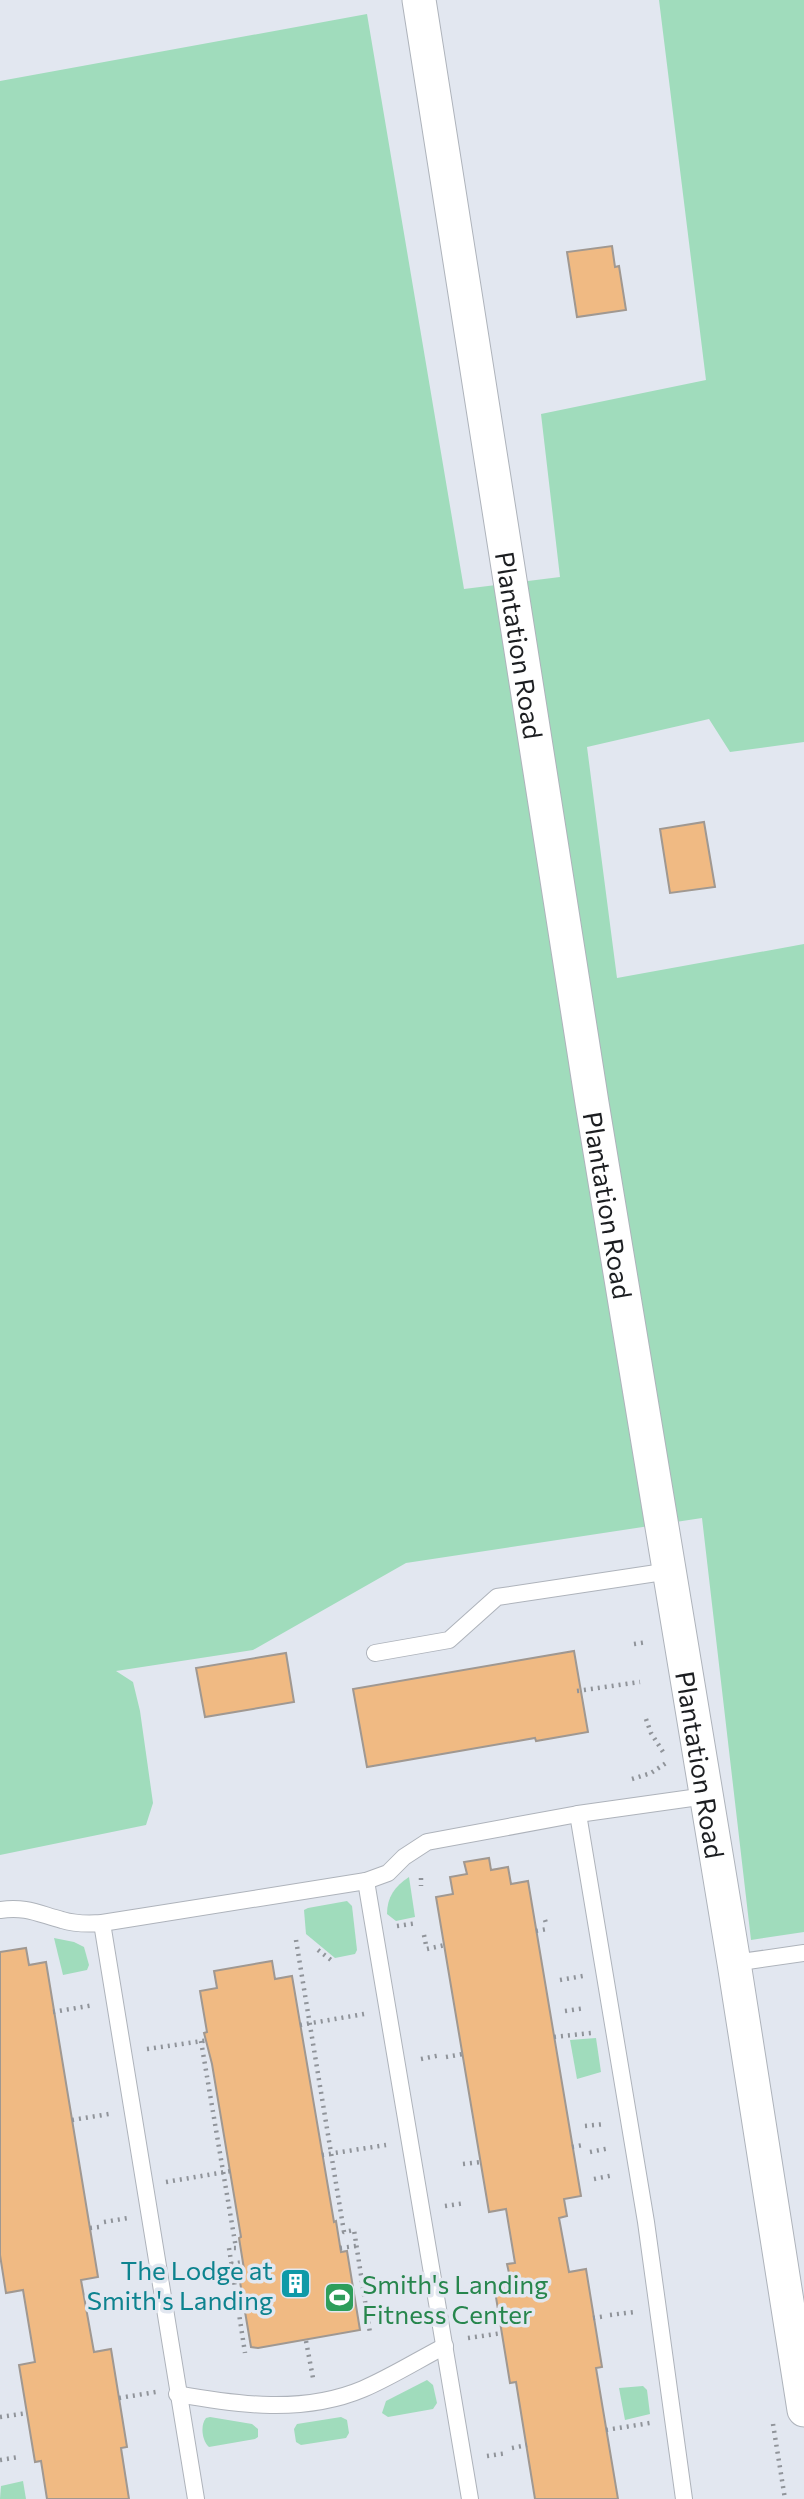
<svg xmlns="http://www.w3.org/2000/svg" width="804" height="2499" viewBox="0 0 804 2499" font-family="Commissioner,sans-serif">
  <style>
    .green { fill: #a0dcbc }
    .building { fill: #f0ba83; stroke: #a09891; stroke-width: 2 }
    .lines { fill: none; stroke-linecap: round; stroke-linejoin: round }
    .service-casing { stroke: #aeb3bb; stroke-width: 18 }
    .minor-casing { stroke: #aeb3bb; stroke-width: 35 }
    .path { stroke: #90949a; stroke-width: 4.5; stroke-dasharray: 2 5; stroke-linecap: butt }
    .service { stroke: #fff; stroke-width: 16 }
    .minor { stroke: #fff; stroke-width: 33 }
    .labels { text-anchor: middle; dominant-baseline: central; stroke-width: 7; stroke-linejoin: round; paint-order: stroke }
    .street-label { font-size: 26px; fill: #1c1e21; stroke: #e2e7f0 }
    .culture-label { font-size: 26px; fill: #0d838f; stroke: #e2e7f0; text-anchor: end }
    .leisure-label { font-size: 26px; fill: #27864d; stroke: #e2e7f0; text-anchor: start }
  </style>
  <rect width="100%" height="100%" fill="#e2e7f0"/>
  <g class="green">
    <path d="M 659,0 L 804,0 L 804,742 L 730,752 L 709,719 L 587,747 L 617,978 L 804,944 L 804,1932 L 751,1940 L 702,1518 L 406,1563 L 253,1650 L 116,1671 L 133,1682 L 140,1711 L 153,1803 L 146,1825 L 0,1855 L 0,81 L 367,14 L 464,589 L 560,577 L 541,414 L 706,380 Z"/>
    <path d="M 409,1877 L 415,1917 L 396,1921 L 387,1914 C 387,1897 395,1886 409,1877 Z"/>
    <path d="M 347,1901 L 352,1906 L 357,1950 L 355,1954 L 335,1958 L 306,1934 L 304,1910 L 308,1908 Z"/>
    <path d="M 54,1938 L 74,1942 L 84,1947 L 89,1965 L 87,1970 L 63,1975 Z"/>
    <path d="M 596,2038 L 601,2072 L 577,2079 L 570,2040 Z"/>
    <path d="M 427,2380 L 433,2385 L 437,2403 L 433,2409 L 388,2417 L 382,2413 L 386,2401 Z"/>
    <path d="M 643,2386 L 647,2390 L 650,2414 L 625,2420 L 619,2388 Z"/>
    <path d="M 210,2417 L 252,2424 L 258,2429 L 258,2437 L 255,2439 L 209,2447 C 202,2441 200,2425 206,2418 Z"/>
    <path d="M 341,2417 L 347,2420 L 349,2433 L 346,2438 L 301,2445 L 296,2442 L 294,2429 L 297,2424 Z"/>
    <path d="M 23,2481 L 26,2499 L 0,2499 L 1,2486 Z"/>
  </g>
  <g class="building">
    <path d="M 612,246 L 615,267 L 619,266 L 626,310 L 577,317 L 567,252 Z"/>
    <path d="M 704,822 L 715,887 L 670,893 L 660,829 Z"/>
    <path d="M 574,1651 L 588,1732 L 536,1741 L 535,1738 L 367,1767 L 353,1689 Z"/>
    <path d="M 286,1653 L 294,1702 L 205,1717 L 196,1668 Z"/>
    <path d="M 489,1858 L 491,1870 L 508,1867 L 511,1884 L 528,1881 L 581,2196 L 564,2199 L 567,2216 L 559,2218 L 569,2272 L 586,2269 L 602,2367 L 596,2368 L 618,2499 L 535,2499 L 516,2382 L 510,2383 L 494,2285 L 511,2282 L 507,2264 L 515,2263 L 506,2209 L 489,2212 L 436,1897 L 453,1894 L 450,1877 L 467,1874 L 464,1862 Z"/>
    <path d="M 26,1948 L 29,1965 L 46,1962 L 98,2277 L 81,2280 L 94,2352 L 111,2349 L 127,2447 L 121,2448 L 129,2499 L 47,2499 L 41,2461 L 35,2462 L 19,2365 L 35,2362 L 23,2290 L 6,2293 L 0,2255 L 0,1952 Z"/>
    <path d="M 272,1961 L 275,1979 L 292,1976 L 334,2222 L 336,2221 L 341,2252 L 347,2251 L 360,2330 L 258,2348 L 251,2347 L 242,2294 L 238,2269 L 244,2269 L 239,2238 L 241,2237 L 212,2064 L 204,2033 L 207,2032 L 200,1991 L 217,1988 L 214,1971 Z"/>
  </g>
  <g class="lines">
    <defs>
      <g id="service">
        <path d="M 375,1653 L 449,1640 L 497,1597 L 670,1571"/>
        <path d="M 578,1814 L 646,2222 L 684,2499"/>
        <path d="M 366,1881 L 470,2499"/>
        <path d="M 0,1910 C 26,1906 39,1914 62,1920 C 75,1924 89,1924 102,1923 L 366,1881 L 388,1873 L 404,1857 L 427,1842 L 578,1814 L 706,1796"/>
        <path d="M 102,1923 L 196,2499"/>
        <path d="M 734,1963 L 804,1953"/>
        <path d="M 177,2394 C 238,2405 304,2414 363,2389 C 391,2377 418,2360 445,2346"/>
      </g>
      <g id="minor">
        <path id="s1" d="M 419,0 L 592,1103 L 734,1963 L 804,2410"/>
      </g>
    </defs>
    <use href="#service" class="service-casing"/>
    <use href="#minor" class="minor-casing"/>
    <g class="path">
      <path d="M 634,1644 L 647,1642"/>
      <path d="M 577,1691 L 640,1682"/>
      <path d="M 646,1719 L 651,1733 L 665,1755"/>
      <path d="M 632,1779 L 651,1773 L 666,1763"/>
      <path d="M 421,1878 L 421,1886"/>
      <path d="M 545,1920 L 546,1923"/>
      <path d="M 397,1926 L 417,1923"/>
      <path d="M 536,1931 L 547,1929"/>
      <path d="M 424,1935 L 426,1945"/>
      <path d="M 296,1940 L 344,2232 L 354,2230 L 370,2333"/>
      <path d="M 427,1949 L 445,1945"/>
      <path d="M 318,1950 L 331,1960"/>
      <path d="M 560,1980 L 583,1976"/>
      <path d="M 565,2011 L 585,2008"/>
      <path d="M 53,2012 L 94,2005"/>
      <path d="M 300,2025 L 364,2014"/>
      <path d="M 554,2037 L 591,2033"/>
      <path d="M 201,2041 L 236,2248 L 229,2248 L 245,2353"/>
      <path d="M 147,2049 L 209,2040"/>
      <path d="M 446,2057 L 463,2054"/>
      <path d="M 421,2059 L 441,2055"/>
      <path d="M 72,2120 L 109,2114"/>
      <path d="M 585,2126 L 605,2124"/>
      <path d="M 572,2147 L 583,2145"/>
      <path d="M 590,2152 L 610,2148"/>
      <path d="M 322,2155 L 386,2145"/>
      <path d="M 463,2164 L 481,2162"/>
      <path d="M 594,2179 L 614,2175"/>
      <path d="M 166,2182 L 231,2171"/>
      <path d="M 445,2206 L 465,2203"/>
      <path d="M 104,2222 L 128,2218"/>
      <path d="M 90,2228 L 99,2227"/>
      <path d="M 340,2248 L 356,2246"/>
      <path d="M 231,2264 L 243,2262"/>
      <path d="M 610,2315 L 634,2312"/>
      <path d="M 593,2318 L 606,2316"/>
      <path d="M 468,2338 L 502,2333"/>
      <path d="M 306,2341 L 313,2378"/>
      <path d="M 119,2398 L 156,2392"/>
      <path d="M 0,2417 L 27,2413"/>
      <path d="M 773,2424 L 785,2499"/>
      <path d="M 606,2430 L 650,2423"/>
      <path d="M 512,2448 L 527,2445"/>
      <path d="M 487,2456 L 507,2453"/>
      <path d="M 0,2460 L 19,2457"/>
    </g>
    <use href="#service" class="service"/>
    <use href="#minor" class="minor"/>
  </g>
  <defs>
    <symbol id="building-square" viewBox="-11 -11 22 22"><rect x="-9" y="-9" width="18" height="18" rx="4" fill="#0f9aa8" stroke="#e2e7f0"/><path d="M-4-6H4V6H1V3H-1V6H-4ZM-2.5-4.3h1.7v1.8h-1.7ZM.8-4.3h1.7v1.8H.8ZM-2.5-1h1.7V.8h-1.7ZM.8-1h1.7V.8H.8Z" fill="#fff"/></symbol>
    <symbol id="stadium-square" viewBox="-11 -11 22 22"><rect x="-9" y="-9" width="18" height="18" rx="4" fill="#2e9e5b" stroke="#e2e7f0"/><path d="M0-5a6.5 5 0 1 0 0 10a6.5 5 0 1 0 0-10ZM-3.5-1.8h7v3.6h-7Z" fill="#fff"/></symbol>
  </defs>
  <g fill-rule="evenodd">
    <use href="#building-square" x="278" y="2266" width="35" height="35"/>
    <use href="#stadium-square" x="322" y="2280" width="35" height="35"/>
  </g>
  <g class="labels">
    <g class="street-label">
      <text stroke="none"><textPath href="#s1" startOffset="653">Plantation Road</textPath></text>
      <text stroke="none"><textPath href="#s1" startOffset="1220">Plantation Road</textPath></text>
      <text stroke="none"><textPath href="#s1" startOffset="1787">Plantation Road</textPath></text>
    </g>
    <g class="culture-label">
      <text x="273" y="2269">The Lodge at<tspan x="273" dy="30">Smith's Landing</tspan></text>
    </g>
    <g class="leisure-label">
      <text x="362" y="2283">Smith's Landing<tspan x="362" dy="30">Fitness Center</tspan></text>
    </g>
  </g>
</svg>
